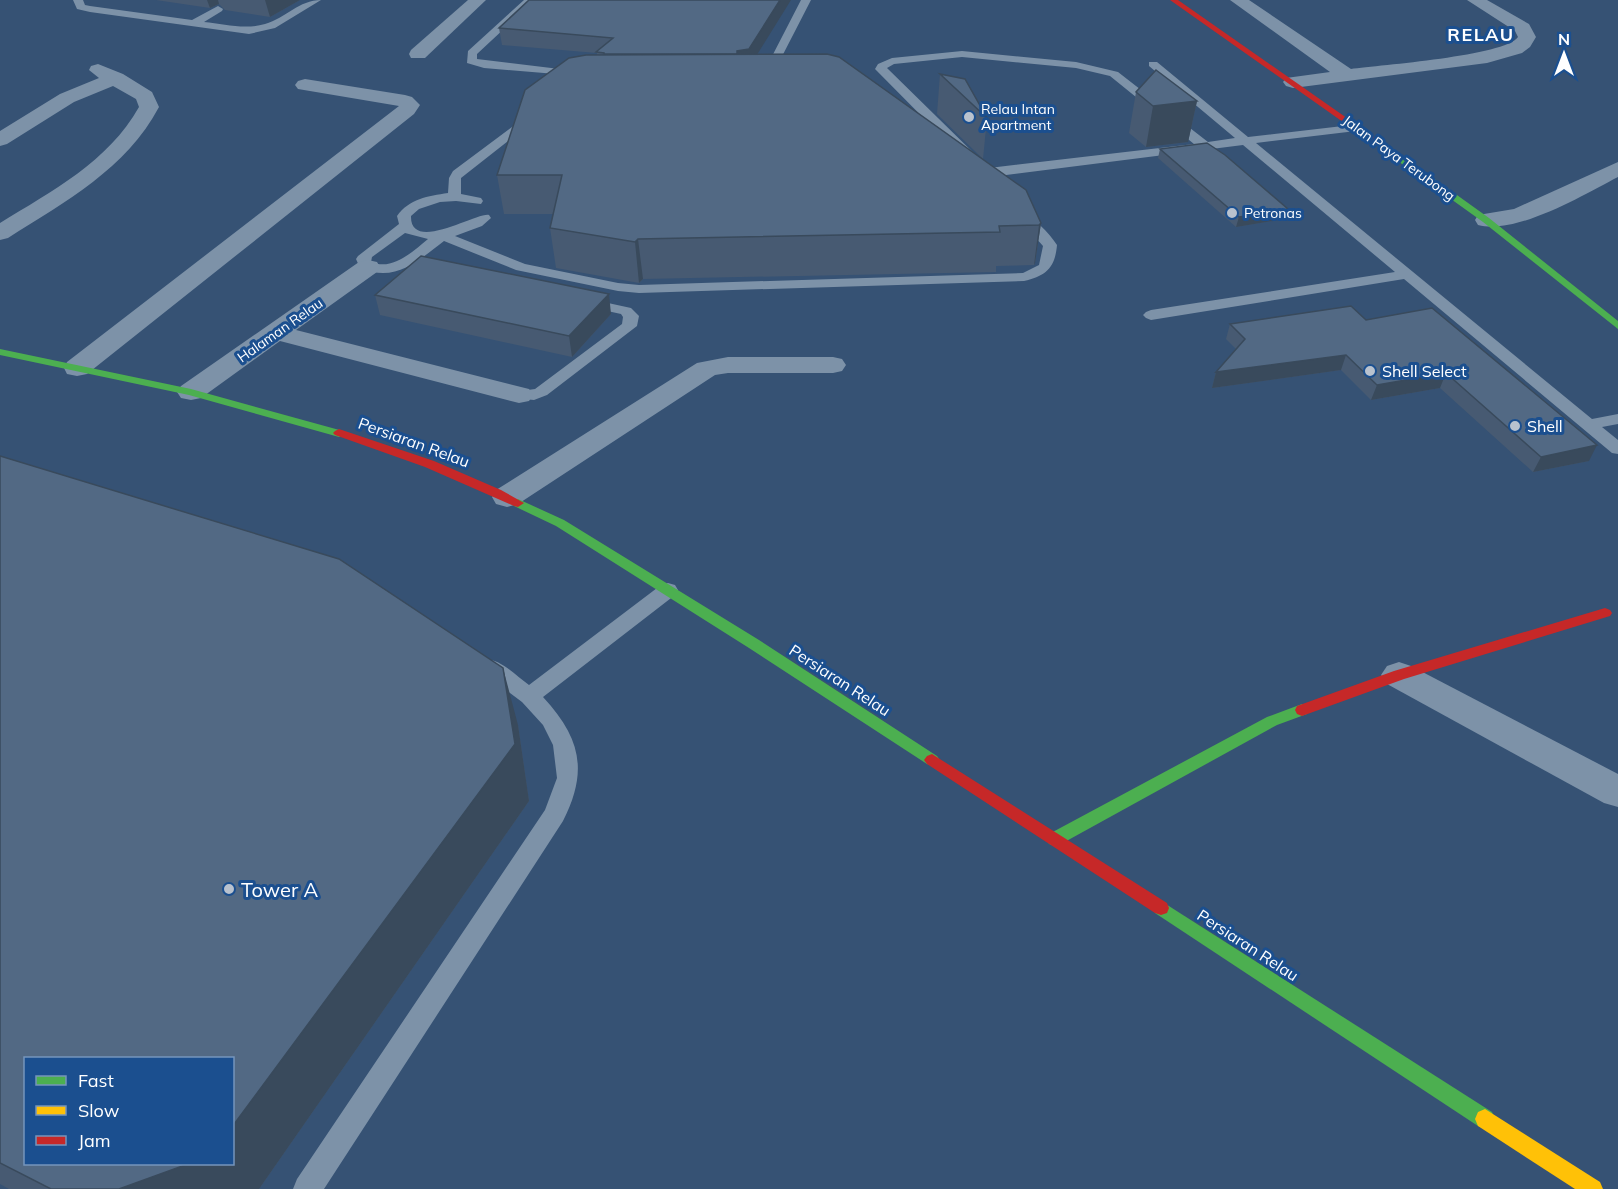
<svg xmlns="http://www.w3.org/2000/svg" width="1618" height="1189" viewBox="0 0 1618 1189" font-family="Mulish,sans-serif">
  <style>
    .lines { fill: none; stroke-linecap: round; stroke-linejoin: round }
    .lane { fill: #7d92a8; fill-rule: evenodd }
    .street { fill: #7d92a8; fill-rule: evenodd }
    .fast { fill: #4caf50; fill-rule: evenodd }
    .slow { fill: #ffc107; fill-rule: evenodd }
    .jam { fill: #c62828; fill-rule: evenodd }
    .wall { fill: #475a72 }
    .shaded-wall { fill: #394a5c }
    .building { fill: #526984; stroke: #394a5c; stroke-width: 1.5 }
    .poi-dot { fill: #b9c2ce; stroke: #1b4f8f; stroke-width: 2 }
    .labels { text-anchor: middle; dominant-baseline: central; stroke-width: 6; stroke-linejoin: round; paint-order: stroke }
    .far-poi-label { font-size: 14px; fill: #fff; stroke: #1b4f8f; text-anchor: start }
    .far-street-label { font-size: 14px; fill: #fff; stroke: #1b4f8f }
    .poi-label { font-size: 16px; fill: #fff; stroke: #1b4f8f; text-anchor: start }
    .street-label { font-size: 16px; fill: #fff; stroke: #1b4f8f }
    .far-district-label { font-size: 18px; font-weight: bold; letter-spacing: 1.5px; fill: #fff; stroke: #1b4f8f }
    .near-poi-label { font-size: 20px; fill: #fff; stroke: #1b4f8f; text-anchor: start }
  </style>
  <rect width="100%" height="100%" fill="#365274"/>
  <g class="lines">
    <g class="lane">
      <path d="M 73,0 L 83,0 L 85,5 L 90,6 L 192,20 L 218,6 L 223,9 L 222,11 L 204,22 C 224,24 245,30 265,24 C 286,18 299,0 321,0 L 275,28 L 249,34 L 90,12 L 77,9 Z"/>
      <path d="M 524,0 L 535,0 L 477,54 L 477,59 L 576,71 L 580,72 L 580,76 L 484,68 L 467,63 L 468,51 Z"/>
      <path d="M 801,0 L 811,0 L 775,70 L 761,75 L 757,74 L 757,70 L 767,66 Z"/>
      <path d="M 962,51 L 1076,62 L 1118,72 L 1208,142 L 1235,138 L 1149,66 L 1149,62 L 1157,62 L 1248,137 L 1360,124 L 1360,130 L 1356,131 L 1256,143 L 1592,419 L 1618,414 L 1618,424 L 1602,427 L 1618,440 L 1618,454 L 1612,453 L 1404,279 L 1151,320 L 1146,318 L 1143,315 L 1146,312 L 1151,310 L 1395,272 L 1243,145 L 990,177 L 979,174 L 875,69 L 878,64 L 892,58 ZM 962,57 L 1076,68 L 1110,76 L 1194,144 L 989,168 L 887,68 L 894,64 Z"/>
      <path d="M 532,112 L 536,113 L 536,119 L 461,178 L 461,194 L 481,198 L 483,201 L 481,204 L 456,201 L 440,202 L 419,209 L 411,216 C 410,254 477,212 489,215 L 491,218 L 482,226 L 455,236 L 525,264 L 618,283 L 639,285 L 1023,273 L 1039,265 L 1043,246 C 1034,235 1021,227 1012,217 L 1019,213 C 1035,217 1048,232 1057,245 C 1055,268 1046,276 1024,281 L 639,293 L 618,291 L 516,270 L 444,241 C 416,262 396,283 360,268 L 356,259 L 358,256 L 399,224 L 397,216 C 409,199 428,196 448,193 L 449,178 L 453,171 ZM 405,233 L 428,239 C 412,252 393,271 371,262 L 372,257 Z"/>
      <path d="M 585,298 L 631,308 L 639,316 L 637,326 L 547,395 L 534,400 L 513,398 L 511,395 L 513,392 L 535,389 L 622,324 L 623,317 L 621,314 L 580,305 L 578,302 L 580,299 Z"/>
      <path d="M 668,583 L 675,585 L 678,590 L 675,595 L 543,697 C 580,737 589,770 563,821 L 324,1189 L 293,1189 L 297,1179 L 545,810 L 557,778 L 553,745 L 543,725 L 522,702 L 479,670 L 476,665 L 479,660 C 496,654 515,675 529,685 L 661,585 Z"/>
    </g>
    <g class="street">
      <path d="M 468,0 L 486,0 L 425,58 L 411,58 L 409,54 L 411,50 Z"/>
      <path d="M 1230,0 L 1249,0 L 1351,69 C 1380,65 1505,56 1518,37 L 1515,31 L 1467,0 L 1487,0 L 1529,24 L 1536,37 L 1530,47 L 1522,53 L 1487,63 L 1293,88 L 1286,86 L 1283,82 L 1286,78 L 1330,72 Z"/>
      <path d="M 98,64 L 123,74 L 152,92 L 159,107 C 126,169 66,201 8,238 L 0,240 L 0,223 C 52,191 108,162 139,107 L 136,99 L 113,86 L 74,102 L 7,144 L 0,146 L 0,131 L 60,94 L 99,78 L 89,70 L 91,66 Z"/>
      <path d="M 305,79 L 405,95 L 412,97 L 420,105 L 414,114 L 87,374 L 77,376 L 67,374 L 64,368 L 67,362 L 399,106 L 298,89 L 295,85 L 298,81 Z"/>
      <path d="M 1618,162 L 1618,177 C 1583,195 1517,235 1478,225 L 1475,220 L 1478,215 L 1514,209 Z"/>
      <path d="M 368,260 L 377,262 L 380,267 L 377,272 L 296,330 L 529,389 L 533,395 L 529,401 L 519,403 L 280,341 L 201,398 L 191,400 L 181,398 L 177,392 L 181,386 L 359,262 Z"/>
      <path d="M 728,357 L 833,357 L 842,359 L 846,365 L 842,371 L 833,373 L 728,373 L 715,375 L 518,504 L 507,507 L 496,504 L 492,497 L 496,490 L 697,363 Z"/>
      <path d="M 1399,662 L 1411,666 L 1618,774 L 1618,807 L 1604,803 L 1387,684 L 1381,675 L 1387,666 Z"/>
    </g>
    <g class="fast">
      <path d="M 1377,142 L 1383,142 L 1489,218 L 1618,321 L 1618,329 L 1483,222 L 1377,146 Z"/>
      <path d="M 0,349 L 191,389 L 343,431 L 345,433 L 339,437 L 189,395 L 0,355 Z"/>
      <path d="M 518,499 L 564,520 L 759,640 L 937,756 L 940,760 L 937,764 L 932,766 L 927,764 L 749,648 L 556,526 L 514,506 L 512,503 Z"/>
      <path d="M 1302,704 L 1307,706 L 1309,710 L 1307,714 L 1277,725 L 1061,844 L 1055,846 L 1049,844 L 1047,839 L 1049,834 L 1267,717 Z"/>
      <path d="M 1161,901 L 1492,1112 L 1495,1119 L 1492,1126 L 1485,1129 L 1478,1126 L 1155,913 L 1153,908 L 1155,903 Z"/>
    </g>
    <path class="slow" d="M 1485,1109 L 1600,1182 L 1603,1189 L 1575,1189 L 1478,1126 L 1475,1119 L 1478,1112 Z"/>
    <g class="jam">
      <path d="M 1170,0 L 1178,0 L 1384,144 L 1377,146 Z"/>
      <path d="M 339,429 L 434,461 L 501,490 L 524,503 L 518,507 L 514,506 L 425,467 L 335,435 L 333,433 L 335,431 Z"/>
      <path d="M 1605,608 L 1610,610 L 1612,613 L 1610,616 L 1404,679 L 1302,716 L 1297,714 L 1295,710 L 1297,706 L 1394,671 Z"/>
      <path d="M 932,754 L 1167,903 L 1169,908 L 1167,913 L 1161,915 L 1155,913 L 927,764 L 924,760 L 927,756 Z"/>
    </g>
  </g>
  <g class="wall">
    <path d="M 156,0 L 300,0 L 270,17 L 225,10 L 219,4 L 210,8 Z"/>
    <path d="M 529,0 L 757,54 L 1041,223 L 1035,263 L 1034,265 L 996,266 L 996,272 L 643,279 L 639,283 L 556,268 L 550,228 L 553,214 L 504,214 L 497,175 L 597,55 L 597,53 L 502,45 L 499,28 Z"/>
    <path d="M 940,74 L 987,118 L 983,159 L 937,114 Z"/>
    <path d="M 1136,92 L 1197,101 L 1188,142 L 1146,147 L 1129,133 Z"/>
    <path d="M 1160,149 L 1285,219 L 1236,227 L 1158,158 Z"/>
    <path d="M 375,295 L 611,314 L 572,357 L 380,315 Z"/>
    <path d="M 1366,320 L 1589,461 L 1533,472 L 1440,388 L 1371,400 L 1341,370 L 1212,388 L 1216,372 L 1236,349 L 1226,339 L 1230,324 Z"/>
    <path d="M 0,456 L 518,725 L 529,801 L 259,1189 L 9,1189 L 0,1184 Z"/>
  </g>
  <g class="shaded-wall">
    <path d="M 207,0 L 218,0 L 219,4 L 210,8 Z"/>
    <path d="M 265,0 L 300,0 L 270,17 Z"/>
    <path d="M 780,0 L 791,0 L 750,66 L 737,61 L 737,51 Z"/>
    <path d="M 1197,101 L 1188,142 L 1146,147 L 1153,106 Z"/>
    <path d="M 1288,209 L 1285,219 L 1236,227 L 1239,217 Z"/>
    <path d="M 1041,223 L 1035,263 L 1034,265 L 1039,225 Z"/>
    <path d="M 638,239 L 643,279 L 639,283 L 635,242 Z"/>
    <path d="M 609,294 L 611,314 L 572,357 L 569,336 Z"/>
    <path d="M 1346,355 L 1341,370 L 1212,388 L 1216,372 Z"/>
    <path d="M 1446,373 L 1440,388 L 1371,400 L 1377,385 Z"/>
    <path d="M 1597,445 L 1589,461 L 1533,472 L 1541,457 Z"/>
    <path d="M 503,668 L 518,725 L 529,801 L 259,1189 L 119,1189 L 188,1164 L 232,1164 L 232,1127 Z"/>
  </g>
  <g class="building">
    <path d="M 529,0 L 780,0 L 749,49 L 737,51 L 737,54 L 604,54 L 604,53 L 596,52 L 613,38 L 499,28 Z"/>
    <path d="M 827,54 L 839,57 L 1026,190 L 1041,223 L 1039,225 L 999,226 L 1000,232 L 638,239 L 635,242 L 550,228 L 562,175 L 497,175 L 525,90 L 569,58 L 586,55 Z"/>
    <path d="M 1156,70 L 1197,101 L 1153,106 L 1136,92 Z"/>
    <path d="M 940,74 L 965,79 L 987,118 Z"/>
    <path d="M 1207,143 L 1225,155 L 1288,209 L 1239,217 L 1160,149 Z"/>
    <path d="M 421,256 L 609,294 L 569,336 L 375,295 Z"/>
    <path d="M 1351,306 L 1366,320 L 1432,308 L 1597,445 L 1541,457 L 1446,373 L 1377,385 L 1346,355 L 1216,372 L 1245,339 L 1230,324 Z"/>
    <path d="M 0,456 L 339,559 L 503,668 L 515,744 L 232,1127 L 232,1059 L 26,1059 L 26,1164 L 188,1164 L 119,1189 L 51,1189 L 0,1163 Z"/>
  </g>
  <g class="poi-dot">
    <circle cx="969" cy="117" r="6"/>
    <circle cx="1232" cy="213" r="6"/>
    <circle cx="1370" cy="371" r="6"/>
    <circle cx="1515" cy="426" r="6"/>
    <circle cx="229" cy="889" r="6"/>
  </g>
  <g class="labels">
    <g class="far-poi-label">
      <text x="981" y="109">Relau Intan<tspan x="981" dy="16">Apartment</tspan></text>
      <text x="1244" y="213">Petronas</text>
    </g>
    <g class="far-street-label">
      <text transform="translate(1399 158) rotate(36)">Jalan Paya Terubong</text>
      <text transform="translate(280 330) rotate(-35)">Halaman Relau</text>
    </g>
    <g class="poi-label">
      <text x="1382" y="371">Shell Select</text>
      <text x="1527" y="426">Shell</text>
    </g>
    <g class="street-label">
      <text transform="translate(414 442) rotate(20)">Persiaran Relau</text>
      <text transform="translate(840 680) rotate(33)">Persiaran Relau</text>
      <text transform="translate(1248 945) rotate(33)">Persiaran Relau</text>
    </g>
    <g class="far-district-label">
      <text x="1481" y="34">RELAU</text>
    </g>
    <g class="near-poi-label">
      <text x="241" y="889">Tower A</text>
    </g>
  </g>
  <rect x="24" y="1057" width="210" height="108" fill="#1b4f8f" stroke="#7695bc" stroke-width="1.5"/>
  <rect x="36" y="1076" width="30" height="9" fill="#4caf50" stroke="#7695bc" stroke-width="1.5"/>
  <text x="78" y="1087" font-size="18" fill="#ffffff">Fast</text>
  <rect x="36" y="1106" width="30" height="9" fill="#ffc107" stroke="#7695bc" stroke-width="1.5"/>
  <text x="78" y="1117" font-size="18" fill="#ffffff">Slow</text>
  <rect x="36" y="1136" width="30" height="9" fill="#c62828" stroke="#7695bc" stroke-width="1.5"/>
  <text x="78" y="1147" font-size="18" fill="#ffffff">Jam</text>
  <g transform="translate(1564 54)" stroke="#1b4f8f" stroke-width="4.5" paint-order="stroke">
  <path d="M0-4.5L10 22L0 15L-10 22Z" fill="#ffffff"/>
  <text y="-9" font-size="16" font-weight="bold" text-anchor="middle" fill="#ffffff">N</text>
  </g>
</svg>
